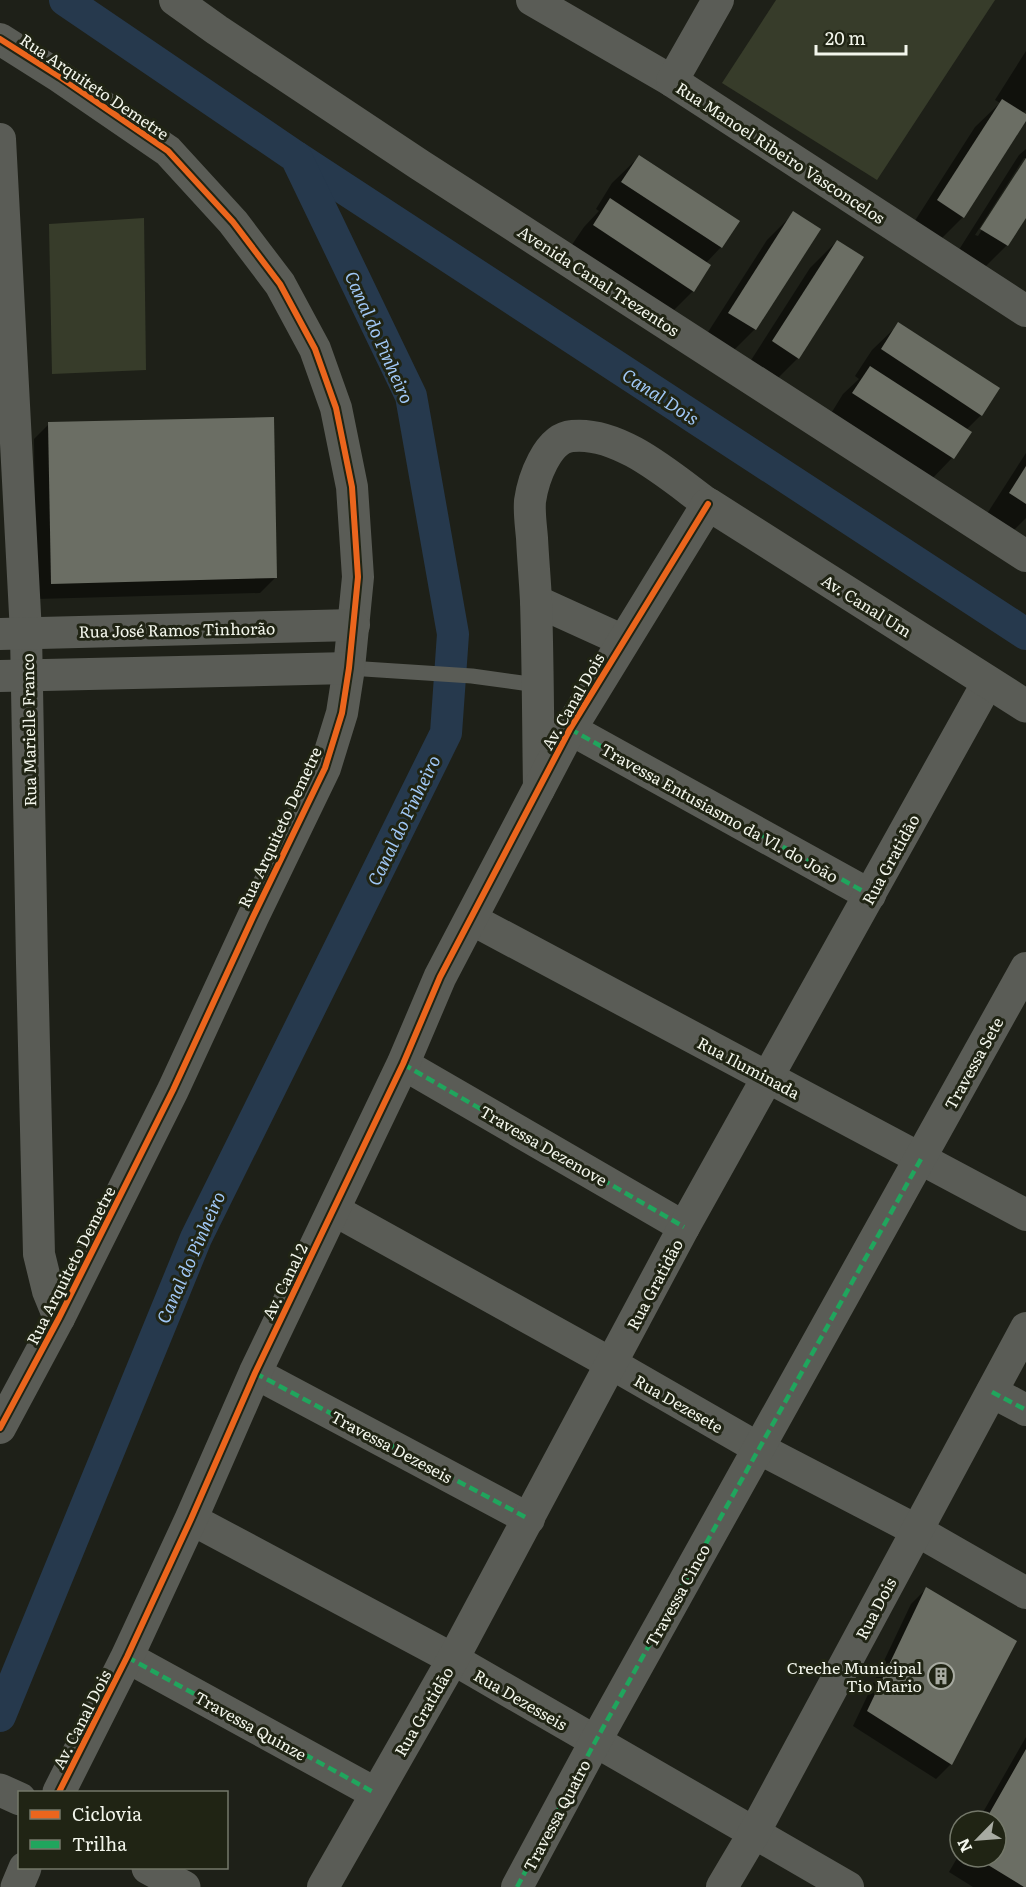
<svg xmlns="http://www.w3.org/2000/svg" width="1026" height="1887" viewBox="0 0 1026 1887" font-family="Literata,serif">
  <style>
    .green { fill: #373c2a }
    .shadow { fill: #0007 }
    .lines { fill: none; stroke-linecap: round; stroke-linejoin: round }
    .canal { stroke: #26394d; stroke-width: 32 }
    .building { fill: #6b6e64 }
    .lane { stroke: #5a5c56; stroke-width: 15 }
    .street { stroke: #5a5c56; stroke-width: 32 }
    .secondary { stroke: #5a5c56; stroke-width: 33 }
    .quiet { stroke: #20a55d; stroke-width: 4.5; stroke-dasharray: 9 4.5; stroke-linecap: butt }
    .cycleway-casing { stroke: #202414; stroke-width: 10 }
    .cycleway { stroke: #eb651d; stroke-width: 6 }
    .labels { text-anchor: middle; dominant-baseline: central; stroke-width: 6; stroke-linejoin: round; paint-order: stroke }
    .street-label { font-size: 16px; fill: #f3f6ec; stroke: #202414 }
    .poi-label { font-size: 16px; fill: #f3f6ec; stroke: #202414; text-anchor: end }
    .water-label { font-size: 18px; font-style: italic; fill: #a0c7f5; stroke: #202414 }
  </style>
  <rect width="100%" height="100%" fill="#1e2018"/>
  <g class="green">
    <path d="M 776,0 L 995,0 L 877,180 L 722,83 Z"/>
    <path d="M 144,218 L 146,370 L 52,374 L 49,224 Z"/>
  </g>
  <g class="shadow">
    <path d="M 1026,51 L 1026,110 L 1022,114 L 1026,116 L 1026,119 L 963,217 L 936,244 L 911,227 L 975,127 L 1000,103 L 995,100 Z"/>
    <path d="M 1026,149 L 1026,158 L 1024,158 L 975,235 L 978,236 L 1026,161 L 1026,215 L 1006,246 L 980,272 L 955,256 L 1019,155 Z"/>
    <path d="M 639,157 L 721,247 L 706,263 L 693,291 L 666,318 L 567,252 L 584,227 L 599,211 L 596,209 L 612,183 Z"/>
    <path d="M 794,213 L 819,229 L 755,329 L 728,356 L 703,340 L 767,240 Z"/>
    <path d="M 837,241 L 798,358 L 771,385 L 746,368 L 810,268 Z"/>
    <path d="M 899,324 L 981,415 L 966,430 L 969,432 L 952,458 L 926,485 L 827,420 L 843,394 L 859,379 L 855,376 L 872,350 Z"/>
    <path d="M 49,424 L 275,578 L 260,593 L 36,599 L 34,439 Z"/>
    <path d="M 1026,453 L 1026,518 L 1008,536 L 983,520 Z"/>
    <path d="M 926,1589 L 951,1764 L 936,1779 L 853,1726 L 911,1604 Z"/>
    <path d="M 1026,1737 L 1026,1887 L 973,1887 L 949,1872 L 960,1853 L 960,1857 L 996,1857 L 996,1821 L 978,1821 Z"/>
  </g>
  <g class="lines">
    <g class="canal">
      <path d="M 296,157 L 1026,634"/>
      <path d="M 0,1716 L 196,1238 L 446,733 L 453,634 L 411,396 L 296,157 L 65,0"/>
    </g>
  </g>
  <g class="building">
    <path d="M 1002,99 L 1026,114 L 1026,121 L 964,218 L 937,200 Z"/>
    <path d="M 639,155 L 740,221 L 722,248 L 621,182 Z"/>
    <path d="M 1026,158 L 1026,218 L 1008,246 L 980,229 Z"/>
    <path d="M 610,198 L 711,265 L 694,292 L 593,225 Z"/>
    <path d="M 793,211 L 821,229 L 756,330 L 728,313 Z"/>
    <path d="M 837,240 L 864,257 L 799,359 L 772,341 Z"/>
    <path d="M 898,322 L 1000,388 L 982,416 L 881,349 Z"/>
    <path d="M 870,366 L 972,432 L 954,459 L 852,393 Z"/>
    <path d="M 274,417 L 277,578 L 51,584 L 48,422 Z"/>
    <path d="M 1026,466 L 1026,504 L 1009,493 Z"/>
    <path d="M 926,1587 L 1017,1641 L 952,1765 L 867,1711 Z"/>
    <path d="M 1026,1749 L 1026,1887 L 1024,1887 L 975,1857 L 996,1857 L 996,1821 L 985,1821 Z"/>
  </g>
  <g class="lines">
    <path class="lane" d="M 349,668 L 472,676 L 537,685"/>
    <g class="street">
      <path d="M 175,0 L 217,30 L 420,165 L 1026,556"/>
      <path d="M 532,0 L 672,81 L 1026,311"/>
      <path d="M 0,39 L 60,77 L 168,151 L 233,222 L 280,284 L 315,349 L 336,408 L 352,487 L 358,577 L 349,668 L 342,713 L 325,768 L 253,917 L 173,1090 L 59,1318 L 0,1428"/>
      <path d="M 672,81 L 718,0"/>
      <path d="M 0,139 L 26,633 L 32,963 L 39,1254 L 48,1291 L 59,1318"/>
      <path d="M 536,601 L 624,641"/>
      <path d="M 0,634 L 354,625"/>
      <path d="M 0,676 L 349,668"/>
      <path d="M 570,729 L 870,895"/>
      <path d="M 539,789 C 538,726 538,664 536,601 C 535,580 533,559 532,538 C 531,526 529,513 530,501 C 533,480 547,438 572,436 C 620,431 671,477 708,504"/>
      <path d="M 471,919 L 1026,1215"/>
      <path d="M 403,1064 L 684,1227"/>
      <path d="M 334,1210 L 612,1364 L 758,1448 L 916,1530 L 1026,1593"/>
      <path d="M 255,1373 L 529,1519"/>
      <path d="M 992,1392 L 1026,1410"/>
      <path d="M 191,1519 L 453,1659 L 848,1887"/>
      <path d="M 127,1657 L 375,1793"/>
      <path d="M 323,1887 L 453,1659 L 684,1227 L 988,682"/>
      <path d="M 517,1887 L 595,1742 L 1026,968"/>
      <path d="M 722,1887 L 754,1833 L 1026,1328"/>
    </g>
    <g class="secondary">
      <path d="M 0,1790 L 20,1799"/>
      <path d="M 59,1792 L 127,1657 L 191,1519 L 255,1373 L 403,1064 L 440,977 L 570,729 L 708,504 L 1026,706"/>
      <path d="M 148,1868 L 184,1887"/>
      <path d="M 17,1887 L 25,1868"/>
    </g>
    <g class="quiet">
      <path d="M 570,729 L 870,895"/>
      <path d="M 403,1064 L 684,1227"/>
      <path d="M 255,1373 L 529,1519"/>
      <path d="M 992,1392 L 1026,1410"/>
      <path d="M 127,1657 L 375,1793"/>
      <path d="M 517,1887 L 595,1742 L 921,1159"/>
    </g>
    <defs>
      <g id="cycleway">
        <path d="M 0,39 L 60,77 L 168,151 L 233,222 L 280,284 L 315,349 L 336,408 L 352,487 L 358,577 L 349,668 L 342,713 L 325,768 L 253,917 L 173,1090 L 59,1318 L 0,1428"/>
        <path d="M 59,1792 L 127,1657 L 191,1519 L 255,1373 L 403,1064 L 440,977 L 570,729 L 708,504"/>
      </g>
    </defs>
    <use href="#cycleway" class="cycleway-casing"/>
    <use href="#cycleway" class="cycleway"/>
  </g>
  <defs>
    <symbol id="building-ring" viewBox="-11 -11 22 22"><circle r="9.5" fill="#202414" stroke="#a8aba2" stroke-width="1.5"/><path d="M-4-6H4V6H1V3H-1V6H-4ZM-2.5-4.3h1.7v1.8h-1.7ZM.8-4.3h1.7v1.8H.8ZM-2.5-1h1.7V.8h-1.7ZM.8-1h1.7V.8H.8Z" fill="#a8aba2"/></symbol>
  </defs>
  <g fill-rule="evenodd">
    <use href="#building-ring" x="926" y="1661" width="30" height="30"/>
  </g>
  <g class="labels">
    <g class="street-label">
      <text transform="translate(95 86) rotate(34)">Rua Arquiteto Demetre</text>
      <text transform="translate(781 152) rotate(33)">Rua Manoel Ribeiro Vasconcelos</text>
      <text transform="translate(599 280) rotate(33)">Avenida Canal Trezentos</text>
      <text transform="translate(867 605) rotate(32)">Av. Canal Um</text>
      <text transform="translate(177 629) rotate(-1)">Rua José Ramos Tinhorão</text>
      <text transform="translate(572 701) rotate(-60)">Av. Canal Dois</text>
      <text transform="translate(28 730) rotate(-91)">Rua Marielle Franco</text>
      <text transform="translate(720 812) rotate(29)">Travessa Entusiasmo da Vl. do João</text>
      <text transform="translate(279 827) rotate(-65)">Rua Arquiteto Demetre</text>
      <text transform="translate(890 859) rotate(-61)">Rua Gratidão</text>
      <text transform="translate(973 1063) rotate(-61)">Travessa Sete</text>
      <text transform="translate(749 1067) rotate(28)">Rua Iluminada</text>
      <text transform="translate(544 1145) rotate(30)">Travessa Dezenove</text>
      <text transform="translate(70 1265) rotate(-63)">Rua Arquiteto Demetre</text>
      <text transform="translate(284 1281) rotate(-64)">Av. Canal 2</text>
      <text transform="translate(654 1284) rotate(-62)">Rua Gratidão</text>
      <text transform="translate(679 1403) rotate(30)">Rua Dezesete</text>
      <text transform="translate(392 1446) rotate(28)">Travessa Dezeseis</text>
      <text transform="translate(677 1595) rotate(-61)">Travessa Cinco</text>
      <text transform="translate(875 1608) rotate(-62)">Rua Dois</text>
      <text transform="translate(521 1699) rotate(30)">Rua Dezesseis</text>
      <text transform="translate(423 1711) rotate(-60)">Rua Gratidão</text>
      <text transform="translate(81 1719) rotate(-63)">Av. Canal Dois</text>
      <text transform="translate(251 1725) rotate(29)">Travessa Quinze</text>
      <text transform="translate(556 1815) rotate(-62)">Travessa Quatro</text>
    </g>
    <g class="poi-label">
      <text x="922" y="1667">Creche Municipal<tspan x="922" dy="18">Tio Mario</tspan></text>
    </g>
    <g class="water-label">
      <text transform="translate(380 337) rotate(66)">Canal do Pinheiro</text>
      <text transform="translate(661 396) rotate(33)">Canal Dois</text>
      <text transform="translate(403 820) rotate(-64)">Canal do Pinheiro</text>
      <text transform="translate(190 1257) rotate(-66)">Canal do Pinheiro</text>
    </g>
  </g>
  <rect x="18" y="1791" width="210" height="78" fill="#202414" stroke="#74786a" stroke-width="1.5"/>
  <rect x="30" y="1810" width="30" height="9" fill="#eb651d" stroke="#74786a" stroke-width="1.5"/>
  <text x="72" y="1821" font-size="18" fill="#f3f6ec">Ciclovia</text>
  <rect x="30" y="1840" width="30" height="9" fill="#20a55d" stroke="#74786a" stroke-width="1.5"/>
  <text x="72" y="1851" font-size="18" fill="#f3f6ec">Trilha</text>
  <g transform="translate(978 1839) rotate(245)"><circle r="28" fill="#202414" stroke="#74786a" stroke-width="1.5"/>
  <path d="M0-4.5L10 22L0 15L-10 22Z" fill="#a8aba2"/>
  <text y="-9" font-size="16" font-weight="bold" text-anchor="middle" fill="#f3f6ec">N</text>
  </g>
  <path d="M816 45v9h90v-9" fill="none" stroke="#f3f6ec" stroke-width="3"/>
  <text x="825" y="45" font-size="18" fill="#f3f6ec" stroke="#202414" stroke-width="4.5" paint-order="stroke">20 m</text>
</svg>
